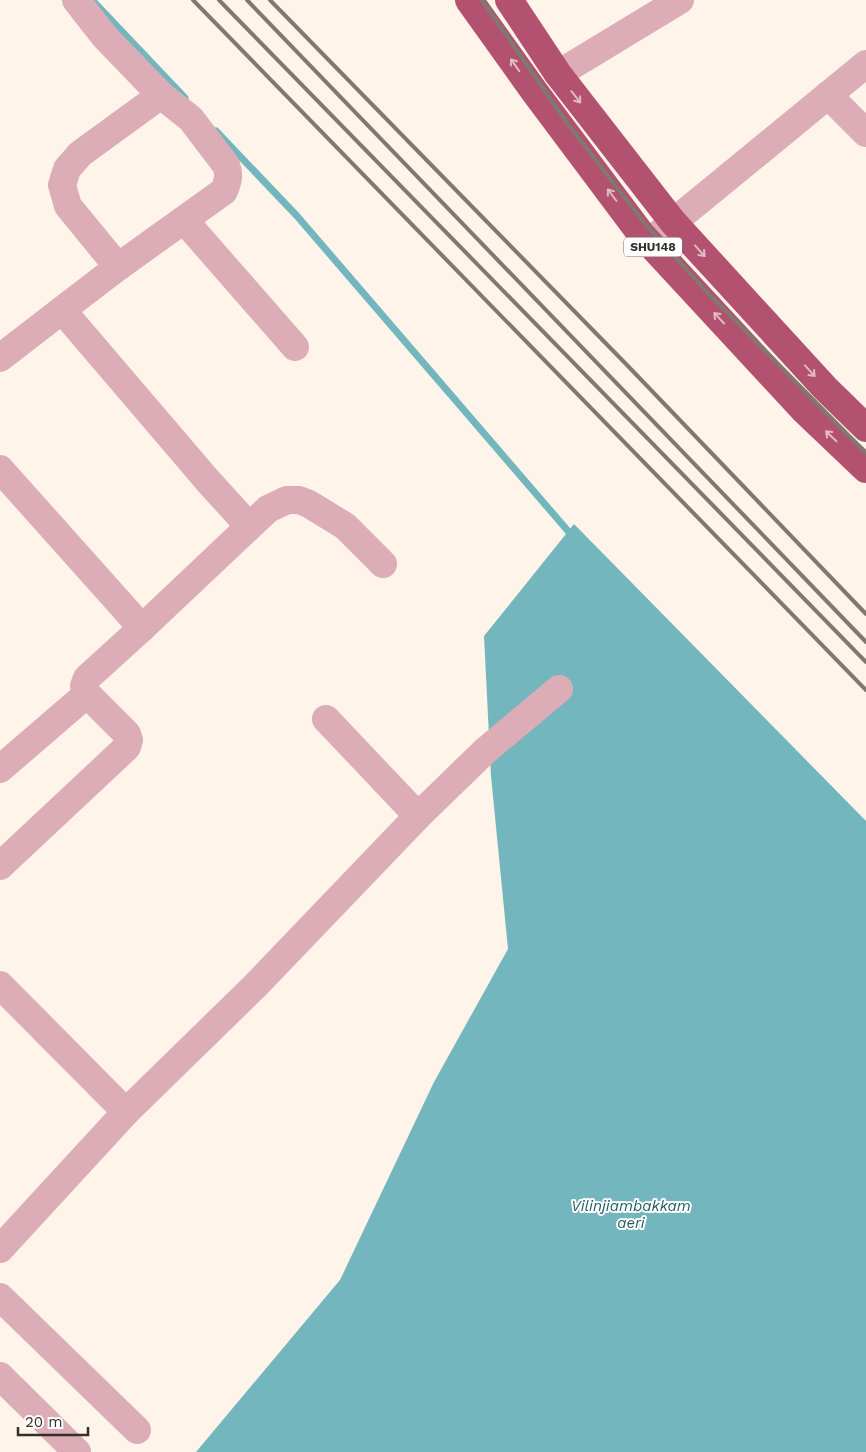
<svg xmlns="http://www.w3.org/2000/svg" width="866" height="1452" viewBox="0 0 866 1452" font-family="'Work Sans',sans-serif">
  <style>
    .water { fill: #73b6bd }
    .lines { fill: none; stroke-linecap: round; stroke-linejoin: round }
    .stream { stroke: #73b6bd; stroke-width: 7 }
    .street { stroke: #dcacb7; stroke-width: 28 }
    .highway { stroke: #b35270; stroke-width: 28 }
    .rail { stroke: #807970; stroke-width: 4 }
    .oneway { stroke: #e1bac6 }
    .labels { text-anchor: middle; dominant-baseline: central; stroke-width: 4; stroke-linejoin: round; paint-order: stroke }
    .shield { fill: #fff; stroke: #726e69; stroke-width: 1 }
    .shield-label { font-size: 12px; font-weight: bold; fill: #363029 }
    .water-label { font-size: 15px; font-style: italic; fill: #225b61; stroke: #fff }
  </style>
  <rect width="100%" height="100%" fill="#fef4e9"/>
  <path class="water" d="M 574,524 L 866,821 L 866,1452 L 196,1452 L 340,1280 L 434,1082 L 508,949 L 491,776 L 484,636 Z"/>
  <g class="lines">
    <g class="stream">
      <path d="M 94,2 L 185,98"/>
      <path d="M 216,131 L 297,216 L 574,538"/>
    </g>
    <g class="street">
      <path d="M 558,74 L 680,0"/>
      <path d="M 828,95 L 866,133"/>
      <path d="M 184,220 L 295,347"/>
      <path d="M 649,242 L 866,64"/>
      <path d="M 118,267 L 68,206 L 62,185 L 67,169 L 80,154 L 161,95"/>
      <path d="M 62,310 L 118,267 L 224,191 C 228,181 230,175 226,165 L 191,119 L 161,95 L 105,37 L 76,0"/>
      <path d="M 0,358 L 62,310 L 208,481 L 249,526"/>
      <path d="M 0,469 L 142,628"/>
      <path d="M 326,719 L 418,816"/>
      <path d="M 0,769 L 87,694"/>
      <path d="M 0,866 L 127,747 L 129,740 L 127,734 L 87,694 L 84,686 L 87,678 L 142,628 L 268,509 L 287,500 L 299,500 L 309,504 L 345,526 L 383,564"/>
      <path d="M 0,985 L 126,1112 L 0,1249"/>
      <path d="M 126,1112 L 255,986 L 418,816 L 485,751 L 559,689"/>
      <path d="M 0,1297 L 137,1430"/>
      <path d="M 0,1376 L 77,1452"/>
    </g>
    <g class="highway">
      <path d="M 469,0 L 534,91 L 641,234 L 803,409 L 866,469"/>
      <path d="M 509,0 L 558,74 L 673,222 L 825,388 L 866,428"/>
    </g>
    <g class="rail">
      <path d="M 193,0 L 866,690"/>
      <path d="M 219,0 L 866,662"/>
      <path d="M 247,0 L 866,642"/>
      <path d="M 270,0 L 626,364 L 866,614"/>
      <path d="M 482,0 L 567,123 L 646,225 L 706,291 L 866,453"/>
    </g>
  </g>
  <defs><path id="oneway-shaft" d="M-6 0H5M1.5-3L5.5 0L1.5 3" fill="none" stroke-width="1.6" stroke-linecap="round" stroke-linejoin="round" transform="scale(1.25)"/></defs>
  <g class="oneway">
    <use href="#oneway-shaft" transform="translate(515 65) rotate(-125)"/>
    <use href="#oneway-shaft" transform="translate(576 97) rotate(52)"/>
    <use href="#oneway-shaft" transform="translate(612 195) rotate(-127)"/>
    <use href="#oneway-shaft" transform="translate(700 251) rotate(48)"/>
    <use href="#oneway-shaft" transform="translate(719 318) rotate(-133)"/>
    <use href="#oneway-shaft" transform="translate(810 371) rotate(48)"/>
    <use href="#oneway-shaft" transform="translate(831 436) rotate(-136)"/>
  </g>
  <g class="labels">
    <rect class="shield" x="624" y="237.5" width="58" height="19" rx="4"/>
    <g class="shield-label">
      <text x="653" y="247">SHU148</text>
    </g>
    <g class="water-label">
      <text x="631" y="1206">Vilinjiambakkam<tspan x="631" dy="17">aeri</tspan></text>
    </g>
  </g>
  <path d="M18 1427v8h70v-8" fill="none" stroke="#363029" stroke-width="2.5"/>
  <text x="25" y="1427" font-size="15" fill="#363029" stroke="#ffffff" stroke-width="4" paint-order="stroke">20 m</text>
</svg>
